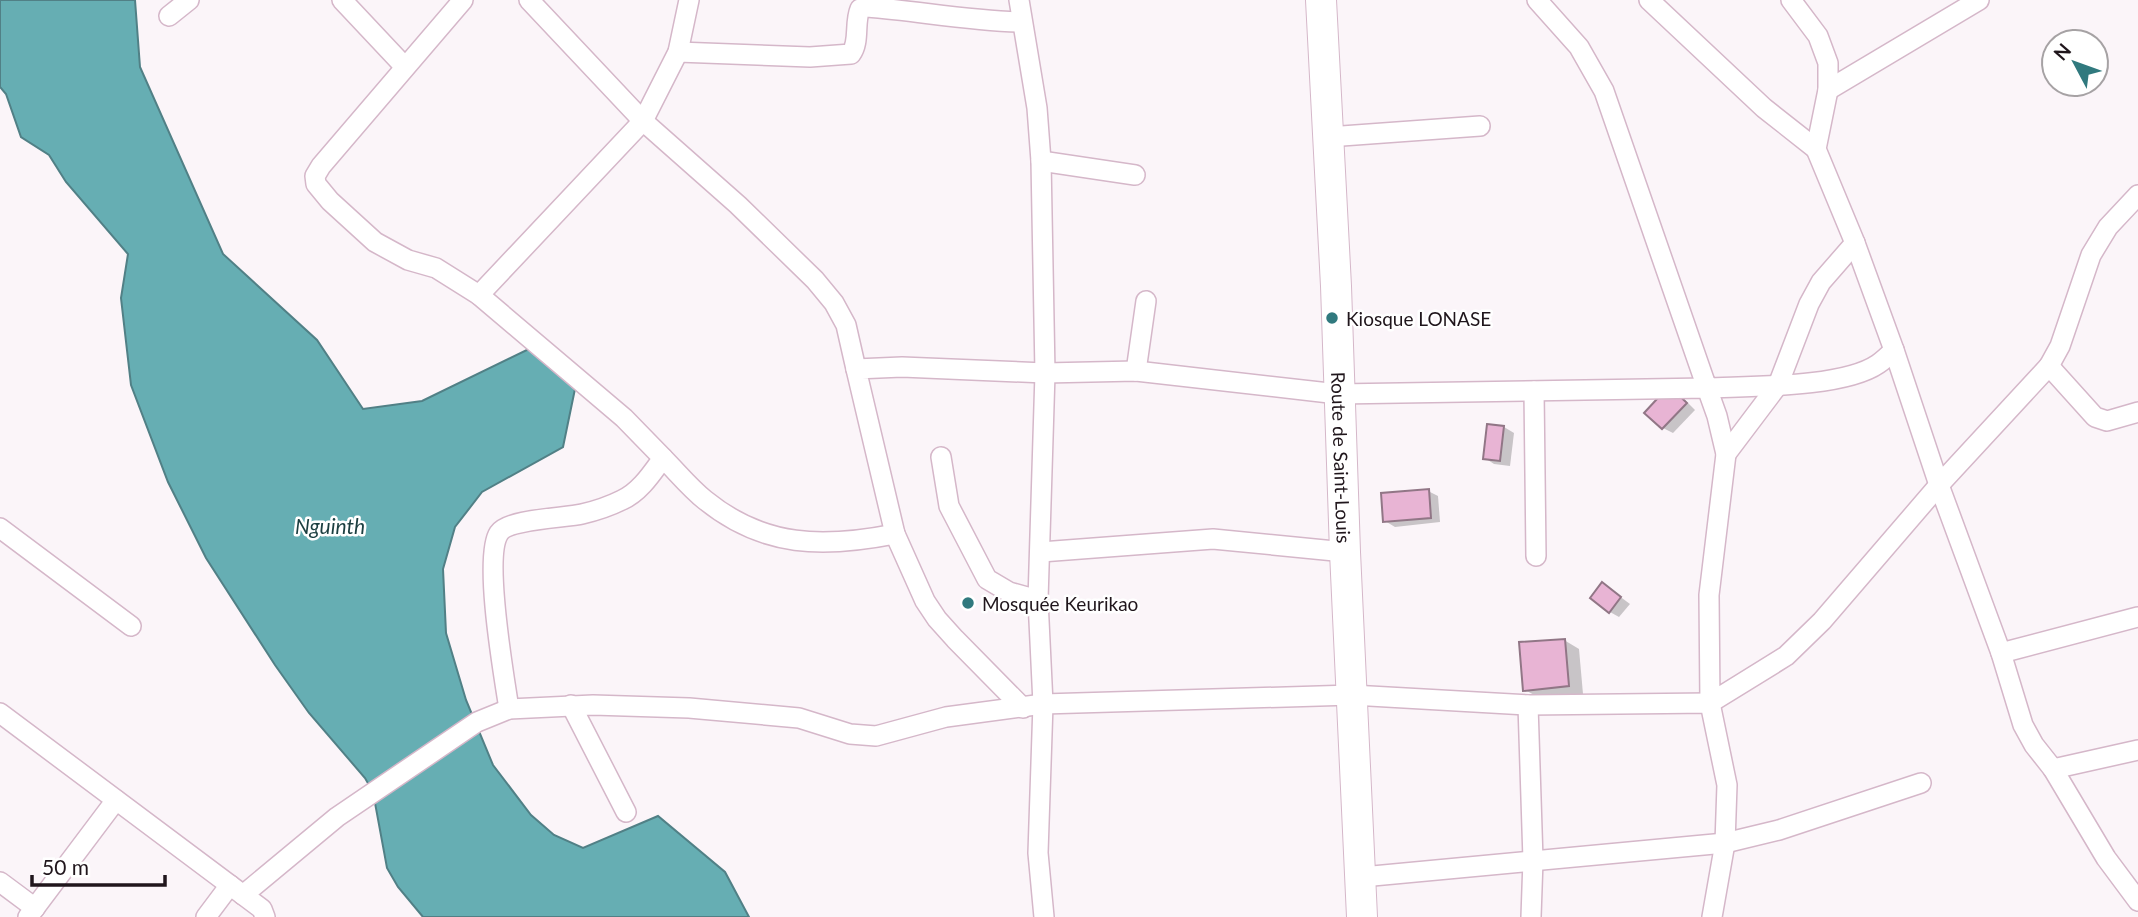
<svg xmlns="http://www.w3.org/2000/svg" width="2138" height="917" viewBox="0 0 2138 917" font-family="Lato,sans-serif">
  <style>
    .water { fill: #66aeb3; stroke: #518086; stroke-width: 2 }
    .shadow { fill: #0003 }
    .building { fill: #e8b4d4; stroke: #917686; stroke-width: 2 }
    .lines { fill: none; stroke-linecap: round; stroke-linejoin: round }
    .street-casing { stroke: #d5b7c9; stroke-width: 22 }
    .primary-casing { stroke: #d5b7c9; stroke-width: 32 }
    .street { stroke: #fff; stroke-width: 19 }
    .primary { stroke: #fff; stroke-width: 30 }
    .poi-dot { fill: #30797e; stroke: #fff; stroke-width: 2.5 }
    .labels { text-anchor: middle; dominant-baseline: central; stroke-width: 5; stroke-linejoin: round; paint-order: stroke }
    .poi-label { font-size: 19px; fill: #20161c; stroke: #fff; text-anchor: start }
    .street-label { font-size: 19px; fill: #20161c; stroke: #fff }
    .water-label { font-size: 21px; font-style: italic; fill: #1c3f41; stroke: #fff }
  </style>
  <rect width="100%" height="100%" fill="#fbf5f9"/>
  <path class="water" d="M 0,0 L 135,0 L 140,67 L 223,254 L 317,340 L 363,409 L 422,401 L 533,347 L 576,384 L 563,447 L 482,492 L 455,527 L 443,569 L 446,633 L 466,700 L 493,765 L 531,815 L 554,835 L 583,848 L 658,816 L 725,872 L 749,917 L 423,917 L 398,887 L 387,868 L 373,792 L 365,778 L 309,713 L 275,665 L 206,558 L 168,482 L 131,385 L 121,298 L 128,254 L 66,182 L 49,155 L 21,137 L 6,94 L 0,87 Z"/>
  <g class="shadow">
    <path d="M 1679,394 L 1695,410 L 1673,433 L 1663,428 Z"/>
    <path d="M 1489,426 L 1504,427 L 1514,433 L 1510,466 L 1494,464 L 1485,458 Z"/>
    <path d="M 1428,491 L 1438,496 L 1440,522 L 1395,527 L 1385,521 Z"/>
    <path d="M 1603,584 L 1630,604 L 1619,617 L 1610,612 Z"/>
    <path d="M 1564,640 L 1579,649 L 1583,694 L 1540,698 L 1525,690 Z"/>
  </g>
  <g class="building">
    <path d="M 1669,386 L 1687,403 L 1662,429 L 1644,413 Z"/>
    <path d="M 1487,424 L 1504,426 L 1500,461 L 1483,459 Z"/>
    <path d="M 1429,489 L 1431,518 L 1383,522 L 1381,493 Z"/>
    <path d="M 1602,582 L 1621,597 L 1609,613 L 1590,598 Z"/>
    <path d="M 1565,639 L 1569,686 L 1523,691 L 1519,642 Z"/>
  </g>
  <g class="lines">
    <defs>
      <g id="street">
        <path d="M 342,0 L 405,67"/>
        <path d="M 463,0 L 321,166 L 315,176 L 316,184 L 330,201 L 375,242 L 408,260 L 436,268 L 479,295 L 624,418 L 663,458 C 652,473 640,492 622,500 C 610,506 595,511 582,514 C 565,518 508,519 499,533 C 483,557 504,676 509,709"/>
        <path d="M 529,0 L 643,121 L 738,205 L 815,280 L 834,303 L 846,325 L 856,369"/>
        <path d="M 1019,0 L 1037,108 L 1041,161 L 1045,373 L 1038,600 L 1043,704 L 1038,853 L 1044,917"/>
        <path d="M 1537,0 L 1579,47 L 1604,91 L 1707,388 C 1750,386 1843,388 1878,364 C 1884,360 1889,355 1894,350"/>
        <path d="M 1649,0 L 1764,108 L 1816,149"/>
        <path d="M 1791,0 L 1818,36 L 1828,63 L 1828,90 L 1816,149 L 1855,243 L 1894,350 L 1939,485 L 2001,653 L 2023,725 L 2034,745 L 2053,769 L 2106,858 L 2138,901"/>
        <path d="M 169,16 L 189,0"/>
        <path d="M 678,52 L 810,57 L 851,54 C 860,42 854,23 860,9 L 867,7 C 919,11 969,21 1022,22"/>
        <path d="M 1828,90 L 1979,0"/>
        <path d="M 1328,137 L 1480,126"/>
        <path d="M 1041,161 L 1135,175"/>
        <path d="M 479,295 L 643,121 L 678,52 L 689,0"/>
        <path d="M 2049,366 L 2060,346 L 2091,255 L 2108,227 L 2138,195"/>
        <path d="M 1136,371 L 1146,301"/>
        <path d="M 1534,391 L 1536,556"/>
        <path d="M 1726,454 L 1778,385 L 1809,304 L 1821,282 L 1855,243"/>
        <path d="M 941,457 L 949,506 L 987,579 L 1009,592 L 1038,600"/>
        <path d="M 663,458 C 677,472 690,488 705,500 C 764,548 824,548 895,534"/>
        <path d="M 0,528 L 131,626"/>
        <path d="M 1041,552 L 1213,539 L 1345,552"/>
        <path d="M 2001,653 L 2138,617"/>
        <path d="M 571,705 L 626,812"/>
        <path d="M 1528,705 L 1533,860 L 1531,917"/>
        <path d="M 1023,708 L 955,639 L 937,619 L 925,601 L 895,534 L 856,369 L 902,367 L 1045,373 L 1136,371 L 1338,394 L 1707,388 L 1717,416 L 1726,454 L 1709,595 L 1710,703 L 1786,656 L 1822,621 L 1939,485 L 2049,366 L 2095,417 L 2107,421 L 2138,412"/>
        <path d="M 0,713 L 262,909 L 265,917"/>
        <path d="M 2053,769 L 2138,750"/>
        <path d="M 1362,877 L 1725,843 L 1779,830 L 1921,783"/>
        <path d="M 0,882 L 35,908"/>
        <path d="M 243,895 L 337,817 L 477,722 L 509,709 L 593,705 L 689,708 L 799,718 L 850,734 L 876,736 L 946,717 L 1043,704 L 1352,695 L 1528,705 L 1710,703 L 1727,785 L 1725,843 L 1712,917"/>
        <path d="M 28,917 L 116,800"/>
        <path d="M 206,917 L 230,885"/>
      </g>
      <g id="primary">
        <path id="s1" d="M 1321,0 L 1336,286 L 1345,552 L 1362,917"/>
      </g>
    </defs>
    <use href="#street" class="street-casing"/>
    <use href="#primary" class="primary-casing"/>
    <use href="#street" class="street"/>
    <use href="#primary" class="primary"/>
  </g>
  <g class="poi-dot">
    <circle cx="1332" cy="318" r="7"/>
    <circle cx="968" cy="603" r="7"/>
  </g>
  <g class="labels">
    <g class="poi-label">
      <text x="1346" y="318">Kiosque LONASE</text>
      <text x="982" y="603">Mosquée Keurikao</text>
    </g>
    <g class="street-label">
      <text stroke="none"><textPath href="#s1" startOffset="458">Route de Saint-Louis</textPath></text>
    </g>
    <g class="water-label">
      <text x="330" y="525">Nguinth</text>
    </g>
  </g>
  <g transform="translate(2075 63) rotate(311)"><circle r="33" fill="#ffffff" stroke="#a6a2a4" stroke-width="2"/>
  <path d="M0-5L12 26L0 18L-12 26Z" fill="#30797e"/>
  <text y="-10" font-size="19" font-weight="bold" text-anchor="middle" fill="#20161c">N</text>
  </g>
  <path d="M32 875v10h133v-10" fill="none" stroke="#20161c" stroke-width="3.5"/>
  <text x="42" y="875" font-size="21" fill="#20161c" stroke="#ffffff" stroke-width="5" paint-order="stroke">50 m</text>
</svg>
